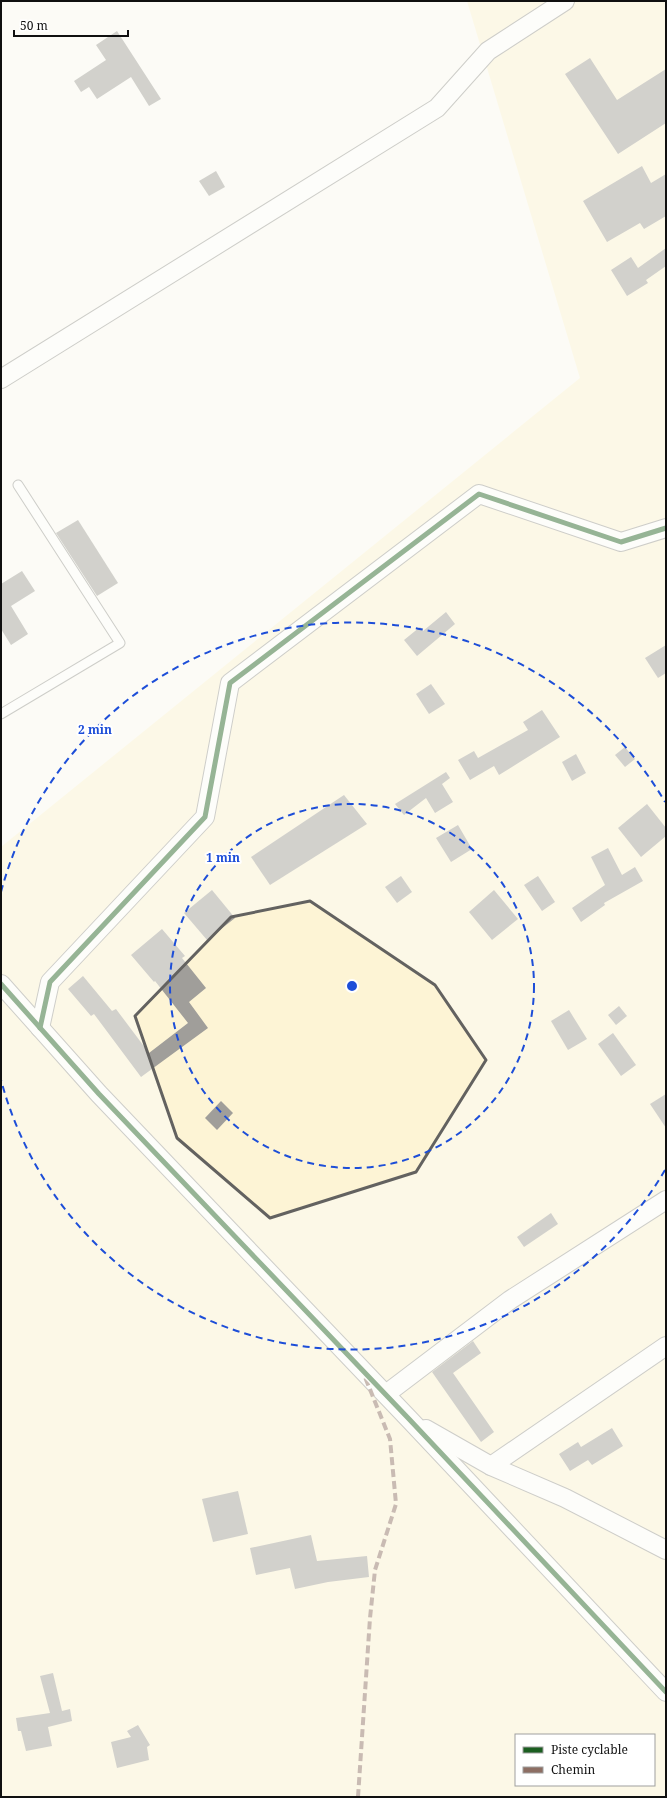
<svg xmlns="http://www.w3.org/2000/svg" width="667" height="1798" viewBox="0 0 667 1798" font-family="'Noto Serif',serif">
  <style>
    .sand { fill: #fdf4d5; fill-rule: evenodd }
    .building { fill: #a09e9a }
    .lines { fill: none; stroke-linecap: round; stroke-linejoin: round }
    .lane-casing { stroke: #969693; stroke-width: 11 }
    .street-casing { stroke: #969693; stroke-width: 20 }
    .lane { stroke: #fffefe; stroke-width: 9 }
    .street { stroke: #fffefe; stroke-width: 18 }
    .quiet { stroke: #8d6e63; stroke-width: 4; stroke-dasharray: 8 4; stroke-linecap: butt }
    .cycleway-casing { stroke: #fff; stroke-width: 8 }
    .cycleway { stroke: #1b5e20; stroke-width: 5 }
    .marked { fill: none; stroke: #636260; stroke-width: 3; stroke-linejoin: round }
    .ring { fill: none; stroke: #1d4ed8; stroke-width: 2; stroke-dasharray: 7 5 }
    .centre { fill: #1d4ed8; stroke: #fff; stroke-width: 2 }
    .ring-label { font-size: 12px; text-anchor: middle; font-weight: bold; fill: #1d4ed8; stroke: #fff; stroke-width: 4; stroke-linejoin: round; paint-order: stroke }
  </style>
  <rect width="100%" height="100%" fill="#fcfbf5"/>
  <path class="sand" d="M 467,1 L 666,1 L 666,1797 L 1,1797 L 1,847 L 580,378 ZM 516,1735 L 654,1735 L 654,1785 L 516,1785 Z"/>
  <g class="building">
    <path d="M 117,31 L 161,99 L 149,106 L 131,77 L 97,99 L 89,87 L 81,92 L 74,81 L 106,60 L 96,45 Z"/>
    <path d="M 590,58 L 617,100 L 666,69 L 666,123 L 618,154 L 565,74 Z"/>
    <path d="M 642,166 L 651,183 L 666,174 L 666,216 L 644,229 L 640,223 L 607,242 L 583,201 Z"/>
    <path d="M 216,171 L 225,187 L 209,196 L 199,181 Z"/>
    <path d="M 666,248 L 666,266 L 646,280 L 648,283 L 627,296 L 611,270 L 631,257 L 638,268 Z"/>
    <path d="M 78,520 L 118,583 L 97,596 L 56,533 Z"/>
    <path d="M 22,571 L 35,591 L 11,606 L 28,634 L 11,645 L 1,629 L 1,584 Z"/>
    <path d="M 446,612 L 455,624 L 417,656 L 404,640 L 420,627 L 423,631 Z"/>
    <path d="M 666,645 L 666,673 L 658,678 L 645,658 Z"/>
    <path d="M 431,684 L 445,704 L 429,714 L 416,694 Z"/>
    <path d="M 542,710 L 560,737 L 499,775 L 494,766 L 470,780 L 458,760 L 474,751 L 478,758 L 528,730 L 523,722 Z"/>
    <path d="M 625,747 L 635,759 L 625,767 L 615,755 Z"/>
    <path d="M 576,754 L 586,773 L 572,781 L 562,762 Z"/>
    <path d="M 446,772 L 450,778 L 442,784 L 453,802 L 435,813 L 426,798 L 404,815 L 395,804 Z"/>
    <path d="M 344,795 L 367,824 L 270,885 L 251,857 Z"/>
    <path d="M 647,804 L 666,828 L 666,836 L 641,857 L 618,828 Z"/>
    <path d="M 458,825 L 472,849 L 451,862 L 436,838 Z"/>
    <path d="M 608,848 L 622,875 L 635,867 L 643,881 L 604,903 L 605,905 L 581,922 L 572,908 L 605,885 L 591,857 Z"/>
    <path d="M 401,876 L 412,892 L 397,903 L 385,887 Z"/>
    <path d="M 538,876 L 555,902 L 542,911 L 524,885 Z"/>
    <path d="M 212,890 L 235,918 L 207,940 L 184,913 Z"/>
    <path d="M 494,890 L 518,919 L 492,940 L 469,912 Z"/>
    <path d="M 162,929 L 185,956 L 182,958 L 206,988 L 189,1002 L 208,1028 L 141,1077 L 94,1014 L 91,1016 L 68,989 L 83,976 L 112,1011 L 116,1009 L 149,1053 L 188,1023 L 155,981 L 154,982 L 131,955 Z"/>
    <path d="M 619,1006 L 627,1016 L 616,1025 L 608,1015 Z"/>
    <path d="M 569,1010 L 587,1039 L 568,1050 L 551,1021 Z"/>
    <path d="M 613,1033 L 636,1065 L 621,1076 L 598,1044 Z"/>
    <path d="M 666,1094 L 666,1128 L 650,1104 Z"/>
    <path d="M 221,1101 L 233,1113 L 217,1130 L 205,1118 Z"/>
    <path d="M 551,1213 L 558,1224 L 524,1247 L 517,1237 Z"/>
    <path d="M 473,1341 L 481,1353 L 453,1373 L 494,1432 L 481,1442 L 432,1372 Z"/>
    <path d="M 612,1428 L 623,1446 L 592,1465 L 588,1460 L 570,1471 L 559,1454 L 578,1442 L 581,1447 Z"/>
    <path d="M 238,1491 L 248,1534 L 213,1542 L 202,1499 Z"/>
    <path d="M 311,1535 L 317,1561 L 367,1556 L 369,1577 L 328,1582 L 295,1589 L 290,1568 L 256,1575 L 250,1548 Z"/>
    <path d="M 53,1673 L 62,1711 L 70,1709 L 72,1721 L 48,1727 L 52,1746 L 26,1751 L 21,1731 L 18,1731 L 16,1718 L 50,1713 L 40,1676 Z"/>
    <path d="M 138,1725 L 150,1745 L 147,1747 L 149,1760 L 117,1768 L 111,1742 L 131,1737 L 127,1731 Z"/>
  </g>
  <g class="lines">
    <defs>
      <path id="lane" d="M 1,714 L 120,643 L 18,485"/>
      <g id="street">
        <path d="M 1,379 L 437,108 L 488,51 L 565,1"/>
        <path d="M 1,984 L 99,1094 L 409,1419 L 666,1692"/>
        <path d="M 40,1028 L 50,982 L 205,817 L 230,683 L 479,494 L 621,542 L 666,528"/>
        <path d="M 386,1394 L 510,1300 L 666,1200"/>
        <path d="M 426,1429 L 491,1466 L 565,1498 L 666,1550"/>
        <path d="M 491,1466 L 666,1346"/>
      </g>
    </defs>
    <use href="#lane" class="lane-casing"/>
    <use href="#street" class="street-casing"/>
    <use href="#lane" class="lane"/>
    <use href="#street" class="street"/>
    <path class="quiet" d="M 358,1797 L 370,1618 L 375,1570 L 396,1504 L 390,1439 L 365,1377"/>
    <defs>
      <g id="cycleway">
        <path d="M 1,984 L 99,1094 L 409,1419 L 666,1692"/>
        <path d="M 40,1028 L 50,982 L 205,817 L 230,683 L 479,494 L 621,542 L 666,528"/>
      </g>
    </defs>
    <use href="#cycleway" class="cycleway-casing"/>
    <use href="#cycleway" class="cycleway"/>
  </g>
  <path d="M0 0H667V1798H0ZM 310,901 L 435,985 L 486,1060 L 416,1172 L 270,1218 L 177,1138 L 135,1016 L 231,917 Z" fill="#fcfbf5" fill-opacity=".55" fill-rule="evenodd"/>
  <path class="marked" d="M 310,901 L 435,985 L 486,1060 L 416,1172 L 270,1218 L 177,1138 L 135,1016 L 231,917 Z"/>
  <g class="ring">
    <circle cx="352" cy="986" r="182"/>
    <path d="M665 1170A363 363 0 0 1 1 1080M1 892A363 363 0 0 1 665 802"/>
  </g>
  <circle cx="352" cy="986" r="6" class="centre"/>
  <g class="ring-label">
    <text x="95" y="734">2 min</text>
    <text x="223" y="862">1 min</text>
  </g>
  <rect width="667" height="1798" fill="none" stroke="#101010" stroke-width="4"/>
  <rect x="515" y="1734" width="140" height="52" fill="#ffffff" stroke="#9f9f9f"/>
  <rect x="523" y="1747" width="20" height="6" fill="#1b5e20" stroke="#9f9f9f"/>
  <text x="551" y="1754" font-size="12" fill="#101010">Piste cyclable</text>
  <rect x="523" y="1767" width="20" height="6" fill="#8d6e63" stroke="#9f9f9f"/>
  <text x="551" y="1774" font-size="12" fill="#101010">Chemin</text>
  <path d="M14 30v6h114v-6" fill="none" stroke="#101010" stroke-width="2"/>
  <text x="20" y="30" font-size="12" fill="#101010" stroke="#ffffff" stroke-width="3" paint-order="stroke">50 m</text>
</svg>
